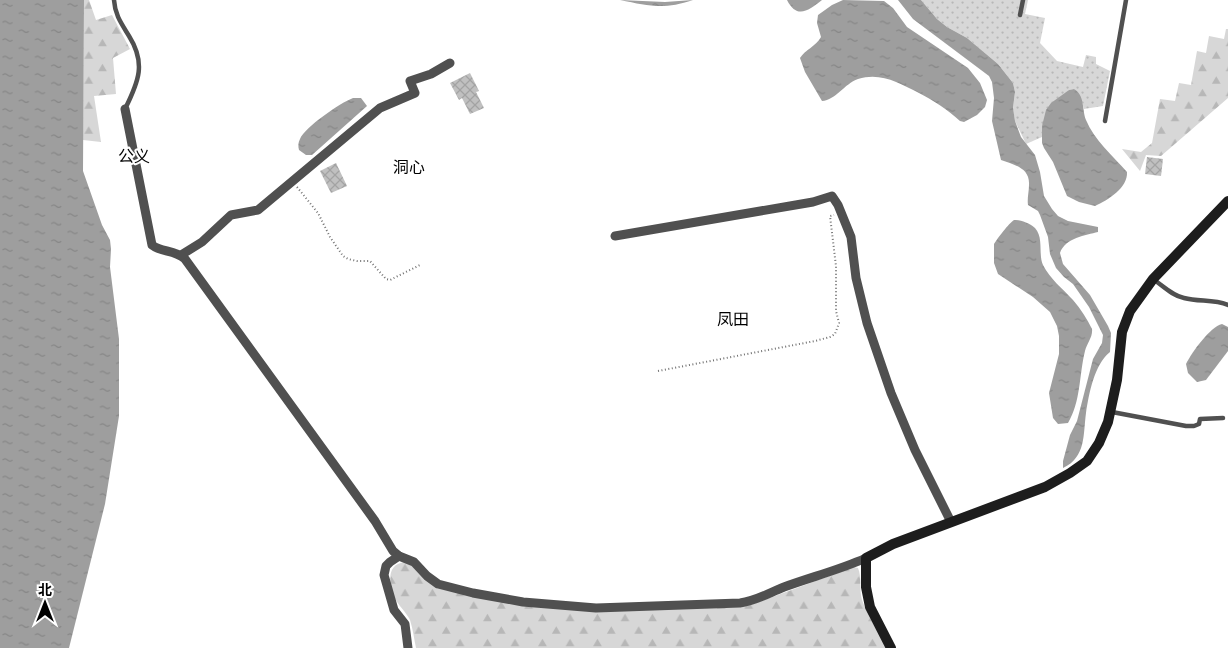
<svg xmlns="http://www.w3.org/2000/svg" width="1228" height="648" viewBox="0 0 1228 648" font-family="'Roboto Condensed','Noto Sans SC',sans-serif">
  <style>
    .grass { fill: url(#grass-dots) }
    .forest { fill: url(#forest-firs) }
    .water { fill: url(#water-ripples) }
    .building { fill: url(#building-cross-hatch) }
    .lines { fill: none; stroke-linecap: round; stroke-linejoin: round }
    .path { stroke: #727272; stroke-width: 2; stroke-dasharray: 1 2.5; stroke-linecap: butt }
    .lane { stroke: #505050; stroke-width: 4.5 }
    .street { stroke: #505050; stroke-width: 9 }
    .secondary { stroke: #1d1d1d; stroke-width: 10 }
    .labels { text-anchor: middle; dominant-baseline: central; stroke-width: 4; stroke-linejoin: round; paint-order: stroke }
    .quarter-label { font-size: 16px; fill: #000; stroke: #fff }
  </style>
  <defs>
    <pattern id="grass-dots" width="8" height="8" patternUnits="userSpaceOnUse" patternTransform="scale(1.25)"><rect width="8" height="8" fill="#d7d7d7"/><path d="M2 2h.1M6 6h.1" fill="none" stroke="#b7b7b7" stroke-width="1.8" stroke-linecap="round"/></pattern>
    <pattern id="forest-firs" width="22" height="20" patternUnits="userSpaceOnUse" patternTransform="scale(1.25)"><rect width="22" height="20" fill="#d7d7d7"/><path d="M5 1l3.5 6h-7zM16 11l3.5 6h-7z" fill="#b7b7b7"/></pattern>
    <pattern id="water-ripples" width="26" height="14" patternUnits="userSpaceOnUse" patternTransform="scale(1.25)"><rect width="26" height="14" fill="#9e9e9e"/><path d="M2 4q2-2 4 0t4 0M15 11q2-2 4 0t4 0" fill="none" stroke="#868686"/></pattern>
    <pattern id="building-cross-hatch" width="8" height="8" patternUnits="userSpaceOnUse" patternTransform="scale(1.25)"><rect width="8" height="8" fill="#c0c0c0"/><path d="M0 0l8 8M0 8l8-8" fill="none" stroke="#a3a3a3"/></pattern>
  </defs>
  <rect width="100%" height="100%" fill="#fff"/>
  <path class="grass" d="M 921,0 L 1028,0 L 1025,14 L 1045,18 L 1040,43 L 1057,61 L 1083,67 L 1086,55 L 1096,57 L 1096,64 L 1110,71 L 1103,106 L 1084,109 L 1082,102 L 1074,89 L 1069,90 L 1042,126 L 1042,137 L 1026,144 L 1015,121 L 1013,109 L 1015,92 L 1013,83 L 998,64 L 967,38 L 947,27 L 937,19 Z"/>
  <g class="forest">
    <path d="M 84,0 L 89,0 L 96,20 L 112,15 L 130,49 L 113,58 L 116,94 L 94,96 L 101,142 L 83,140 Z"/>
    <path d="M 1226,29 L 1228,29 L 1228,98 L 1161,156 L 1146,155 L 1140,171 L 1122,149 L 1141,152 L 1152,143 L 1160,99 L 1175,101 L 1179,83 L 1191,85 L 1197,51 L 1206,53 L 1209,36 L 1224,39 Z"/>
    <path d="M 405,562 L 412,565 L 431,583 L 540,607 L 753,604 L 854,567 L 858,568 C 862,577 859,590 862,600 C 868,617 879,632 886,648 L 416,648 C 414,639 413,629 410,620 C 406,612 398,605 394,597 C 389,583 386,564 405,562 Z"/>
  </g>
  <g class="water">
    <path d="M 0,0 L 84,0 L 83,171 L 102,225 L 110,240 L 111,249 L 110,267 L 119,339 L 119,416 L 105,504 L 69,648 L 0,648 Z"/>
    <path d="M 620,0 L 665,2 L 693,0 C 664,10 649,6 620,0 Z"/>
    <path d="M 787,0 L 822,0 C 809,10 797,20 787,0 Z"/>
    <path d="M 843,0 L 884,1 L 893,8 L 907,27 L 968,68 L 980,83 L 987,100 L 985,107 L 977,115 L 964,122 L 960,121 C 947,109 934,101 919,93 C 899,83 881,72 858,79 C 844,84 836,100 822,101 L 805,72 L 800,58 C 805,50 816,46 821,37 L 817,23 L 818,15 L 832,5 Z"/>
    <path d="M 898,0 L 921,0 L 937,19 L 947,27 L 967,38 L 998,64 L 1013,83 L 1015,92 L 1013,108 L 1015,121 L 1021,137 L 1035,155 L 1040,172 L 1044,196 L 1052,209 L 1058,216 L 1068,221 L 1098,227 L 1098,232 C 1086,235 1065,238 1060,253 L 1063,264 L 1090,295 L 1108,326 L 1111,333 L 1110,352 C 1094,365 1089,394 1086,413 C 1083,435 1086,457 1063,468 L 1063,461 L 1070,435 L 1077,421 L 1093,359 L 1102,343 L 1103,335 L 1089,307 L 1073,284 L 1064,277 L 1056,268 L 1050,254 L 1048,237 L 1040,215 L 1038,211 L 1028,205 C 1027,198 1029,192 1029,185 C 1030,168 1015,165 1001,160 L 992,121 L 994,98 L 992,82 L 989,76 L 913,19 Z"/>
    <path d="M 1074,89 C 1085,95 1082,110 1086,120 C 1094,140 1113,156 1127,172 C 1128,188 1108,200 1095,206 L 1079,202 L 1067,196 L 1053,162 L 1044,148 L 1042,143 L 1042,126 L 1046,110 L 1051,103 L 1069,90 Z"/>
    <path d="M 353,98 L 361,98 L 367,106 L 312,155 L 306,155 L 299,150 C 298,146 298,143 300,139 C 305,127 340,103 353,98 Z"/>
    <path d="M 1014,220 C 1021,220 1029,223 1035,228 C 1044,238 1038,254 1043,265 C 1050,279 1063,289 1073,300 C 1081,309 1087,319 1092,329 C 1093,337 1087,343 1085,351 C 1079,375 1081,401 1068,423 L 1058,424 L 1053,418 L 1049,393 L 1059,354 L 1059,336 L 1057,326 L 1050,312 L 1033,297 L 998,274 L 994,263 L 994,244 C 997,239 1009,223 1014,220 Z"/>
    <path d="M 1222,324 L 1228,327 L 1228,351 L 1206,380 L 1197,382 L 1188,373 L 1186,364 C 1192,352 1210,327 1222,324 Z"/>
  </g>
  <g class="building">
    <path d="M 470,73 L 479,91 L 476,92 L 484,108 L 470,114 L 462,98 L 459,100 L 450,83 Z"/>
    <path d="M 1147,157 L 1163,159 L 1161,176 L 1145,174 Z"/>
    <path d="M 336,163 L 347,186 L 331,193 L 320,171 Z"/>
  </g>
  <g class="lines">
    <g class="path">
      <path d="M 297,187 L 318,213 L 330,237 L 343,256 L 348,259 L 357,261 L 370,261 L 386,279 L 390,280 L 420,265"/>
      <path d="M 658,371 L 815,341 L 830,337 L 835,334 L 839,323 L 836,311 L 836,266 L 830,216 L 834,215"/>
    </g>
    <g class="lane">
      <path d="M 114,0 C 115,15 121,23 129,36 C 146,63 139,81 125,109"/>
      <path d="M 1020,15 L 1023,0"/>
      <path d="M 1105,121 L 1126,0"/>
      <path d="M 1153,279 C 1163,286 1173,296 1184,298 C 1199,302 1214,299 1228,305"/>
      <path d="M 1112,412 L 1186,426 L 1194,426 L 1199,424 L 1200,419 L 1223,418"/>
    </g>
    <g class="street">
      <path d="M 125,109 L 152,245 C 162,253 174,249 185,259 L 375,521 L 393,551 L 399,556 L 414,562 L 427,576 L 438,584 L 473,593 L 523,602 L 596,608 L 740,603 C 756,601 769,593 784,587 C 811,577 839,570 866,558"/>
      <path d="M 615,236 L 813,202 L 832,196 L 838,205 L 851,237 L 856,278 L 867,323 L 891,393 L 915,450 L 951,522"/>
      <path d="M 181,255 L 202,242 L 231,215 L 258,210 L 380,108 L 415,93 L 410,81 L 431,74 L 450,63"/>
      <path d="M 399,556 L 390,562 L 386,566 L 384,575 L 394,610 L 405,624 L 408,648"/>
    </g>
    <path class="secondary" d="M 891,648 L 870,607 L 866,587 L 866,558 L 893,544 L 1045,487 L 1070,473 L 1087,461 L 1099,443 L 1108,422 L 1117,380 L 1122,332 L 1130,311 L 1153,279 L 1228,201"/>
  </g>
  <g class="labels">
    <g class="quarter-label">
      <text x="134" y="156">公义</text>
      <text x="409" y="167">洞心</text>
      <text x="733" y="319">凤田</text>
    </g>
  </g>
  <g transform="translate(45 603)" stroke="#ffffff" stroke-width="4" paint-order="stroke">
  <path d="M0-4L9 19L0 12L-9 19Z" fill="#000000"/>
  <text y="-8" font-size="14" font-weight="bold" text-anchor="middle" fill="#000000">北</text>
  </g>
</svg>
